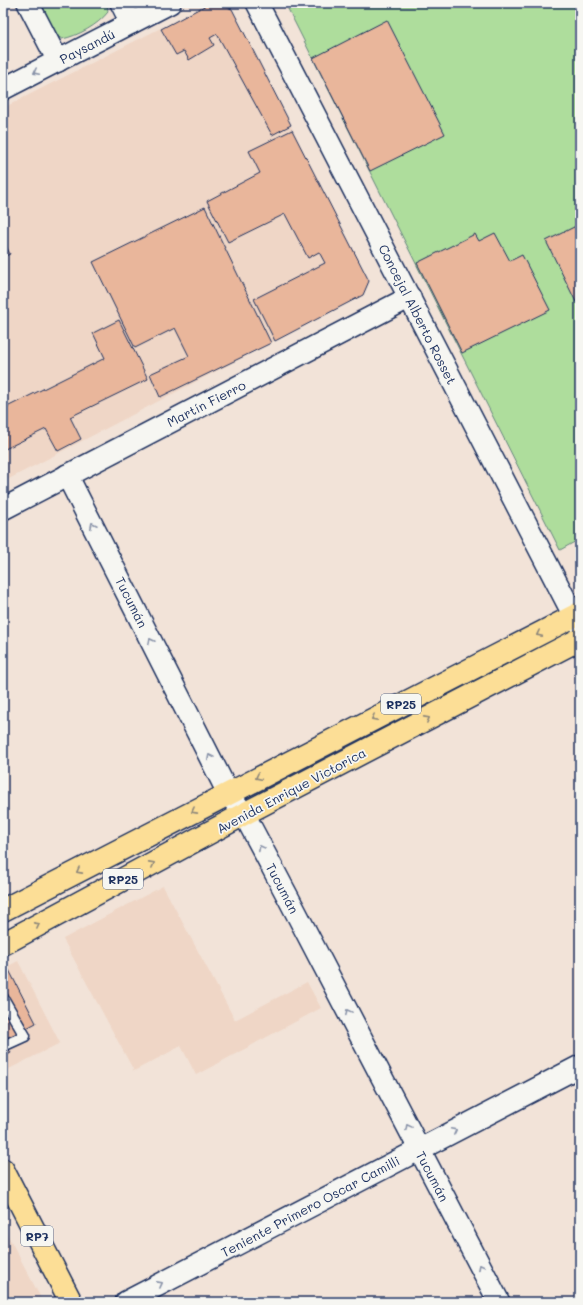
<svg xmlns="http://www.w3.org/2000/svg" width="583" height="1305" viewBox="0 0 583 1305" font-family="Mali,sans-serif">
  <style>
    .built { fill: #efd6c6 }
    .green { fill: #aedd9c; stroke: #64867d }
    .building { fill: #e9b69b; stroke: #1b2f5e }
    .lines { fill: none; stroke-linecap: round; stroke-linejoin: round }
    .service-casing { stroke: #1b2f5e; stroke-width: 13 }
    .minor-casing { stroke: #1b2f5e; stroke-width: 24 }
    .primary-casing { stroke: #1b2f5e; stroke-width: 25 }
    .service { stroke: #f6f6f2; stroke-width: 10 }
    .minor { stroke: #f6f6f2; stroke-width: 21 }
    .primary { stroke: #fcde96; stroke-width: 22 }
    .oneway { stroke: #8892a8 }
    .oneway2 { stroke: #8c867a }
    .labels { text-anchor: middle; dominant-baseline: central; stroke-width: 3.5; stroke-linejoin: round; paint-order: stroke }
    .shield { fill: #f6f6f2; stroke: #5d6b8a; stroke-width: 1 }
    .shield-label { font-size: 12px; font-weight: bold; fill: #1b2f5e }
    .street-label { font-size: 13px; fill: #1b2f5e; stroke: #f6f6f2 }
  </style>
  <rect width="100%" height="100%" fill="#f2e3d8"/>
  <filter id="ink" filterUnits="userSpaceOnUse"><feTurbulence type="fractalNoise" baseFrequency=".025" numOctaves="2"/><feDisplacementMap in="SourceGraphic" scale="8" xChannelSelector="R" yChannelSelector="G"/><feConvolveMatrix kernelMatrix="1 2 1 2 8 2 1 2 1" color-interpolation-filters="sRGB"/></filter>
  <g filter="url(#ink)">
    <g class="built">
      <path d="M 210,3 L 217,3 L 232,9 L 369,281 L 363,295 L 3,482 L 3,108 Z"/>
      <path d="M 163,886 L 235,1020 L 307,982 L 321,1008 L 196,1075 L 181,1046 L 134,1071 L 63,939 Z"/>
      <path d="M 18,961 L 60,1043 L 3,1072 L 3,969 Z"/>
      <path d="M 3,1226 L 43,1302 L 3,1302 Z"/>
    </g>
    <g class="green">
      <path d="M 39,3 L 107,3 L 108,12 C 98,25 78,36 62,39 L 57,36 Z"/>
      <path d="M 285,3 L 580,3 L 580,539 L 560,550 Z"/>
    </g>
    <g class="building">
      <path d="M 210,3 L 217,3 L 232,9 L 291,125 L 272,135 L 217,34 L 210,38 L 214,45 L 189,60 L 184,51 L 176,55 L 161,29 Z"/>
      <path d="M 387,20 L 445,134 L 370,171 L 313,58 Z"/>
      <path d="M 292,130 L 369,281 L 363,295 L 275,341 L 254,299 L 325,263 L 319,252 L 308,258 L 285,214 L 228,242 L 207,201 L 260,173 L 249,151 Z"/>
      <path d="M 205,207 L 271,343 L 160,397 L 150,374 L 189,356 L 175,328 L 135,348 L 93,262 Z"/>
      <path d="M 580,224 L 580,300 L 576,302 L 546,241 Z"/>
      <path d="M 495,233 L 510,261 L 522,255 L 550,310 L 462,353 L 417,263 L 475,234 L 479,241 Z"/>
      <path d="M 3,240 L 10,254 L 3,257 Z"/>
      <path d="M 119,320 L 148,379 L 70,417 L 81,439 L 58,451 L 46,429 L 3,450 L 3,409 L 105,358 L 93,333 Z"/>
      <path d="M 9,970 L 36,1023 L 4,1040 L 11,1053 L 3,1057 L 3,973 Z"/>
    </g>
    <g class="lines">
      <defs>
        <path id="service" d="M 3,998 L 25,1036 L 3,1046"/>
        <g id="minor">
          <path d="M 28,3 L 58,61"/>
          <path d="M 121,3 L 131,23"/>
          <path d="M 257,3 L 574,616 L 580,624"/>
          <path d="M 3,89 L 170,3"/>
          <path d="M 67,475 L 228,793 L 244,814 L 290,901 L 499,1302"/>
          <path d="M 3,509 L 410,297"/>
          <path d="M 126,1302 L 580,1066"/>
        </g>
        <g id="primary">
          <path d="M 3,910 L 580,613"/>
          <path d="M 3,944 L 244,814 L 580,639"/>
          <path d="M 3,1170 L 71,1302"/>
        </g>
      </defs>
      <use href="#service" class="service-casing"/>
      <use href="#minor" class="minor-casing"/>
      <use href="#primary" class="primary-casing"/>
      <use href="#service" class="service"/>
      <use href="#minor" class="minor"/>
      <use href="#primary" class="primary"/>
    </g>
    <defs><path id="oneway-chevron" d="M-2-3.5L2.5 0L-2 3.5" fill="none" stroke-width="1.6" stroke-linecap="round" stroke-linejoin="round"/></defs>
    <g class="oneway">
      <use href="#oneway-chevron" transform="translate(36 72) rotate(153)"/>
      <use href="#oneway-chevron" transform="translate(93 525) rotate(-117)"/>
      <use href="#oneway-chevron" transform="translate(151 641) rotate(-117)"/>
      <use href="#oneway-chevron" transform="translate(210 757) rotate(-117)"/>
      <use href="#oneway-chevron" transform="translate(261 848) rotate(-118)"/>
      <use href="#oneway-chevron" transform="translate(348 1012) rotate(-118)"/>
      <use href="#oneway-chevron" transform="translate(408 1127) rotate(-118)"/>
      <use href="#oneway-chevron" transform="translate(454 1131) rotate(-27)"/>
      <use href="#oneway-chevron" transform="translate(481 1267) rotate(-118)"/>
      <use href="#oneway-chevron" transform="translate(160 1284) rotate(-28)"/>
    </g>
    <g class="oneway2">
      <use href="#oneway-chevron" transform="translate(539 634) rotate(153)"/>
      <use href="#oneway-chevron" transform="translate(374 718) rotate(153)"/>
      <use href="#oneway-chevron" transform="translate(427 719) rotate(-28)"/>
      <use href="#oneway-chevron" transform="translate(258 777) rotate(153)"/>
      <use href="#oneway-chevron" transform="translate(194 811) rotate(152)"/>
      <use href="#oneway-chevron" transform="translate(152 864) rotate(-28)"/>
      <use href="#oneway-chevron" transform="translate(79 871) rotate(152)"/>
      <use href="#oneway-chevron" transform="translate(37 925) rotate(-28)"/>
    </g>
  </g>
  <g class="labels">
    <g class="shield">
      <rect x="381" y="694" width="40" height="20" rx="3"/>
      <rect x="103" y="869" width="40" height="20" rx="3"/>
      <rect x="21" y="1226" width="32" height="20" rx="3"/>
    </g>
    <g class="shield-label">
      <text x="401" y="704">RP25</text>
      <text x="123" y="879">RP25</text>
      <text x="37" y="1236">RP7</text>
    </g>
    <g class="street-label">
      <text transform="translate(87 46) rotate(-27)">Paysandú</text>
      <text transform="translate(418 314) rotate(63)">Concejal Alberto Rosset</text>
      <text transform="translate(206 403) rotate(-27)">Martín Fierro</text>
      <text transform="translate(132 602) rotate(63)">Tucumán</text>
      <text transform="translate(291 790) rotate(-28)">Avenida Enrique Victorica</text>
      <text transform="translate(283 888) rotate(62)">Tucumán</text>
      <text transform="translate(433 1176) rotate(62)">Tucumán</text>
      <text transform="translate(310 1206) rotate(-28)">Teniente Primero Oscar Camilli</text>
    </g>
  </g>
  <rect width="583" height="1305" fill="none" stroke="#f6f6f2" stroke-width="16"/>
  <rect x="8" y="8" width="567" height="1289" fill="none" stroke="#1b2f5e" stroke-width="1.5" filter="url(#ink)"/>
</svg>
